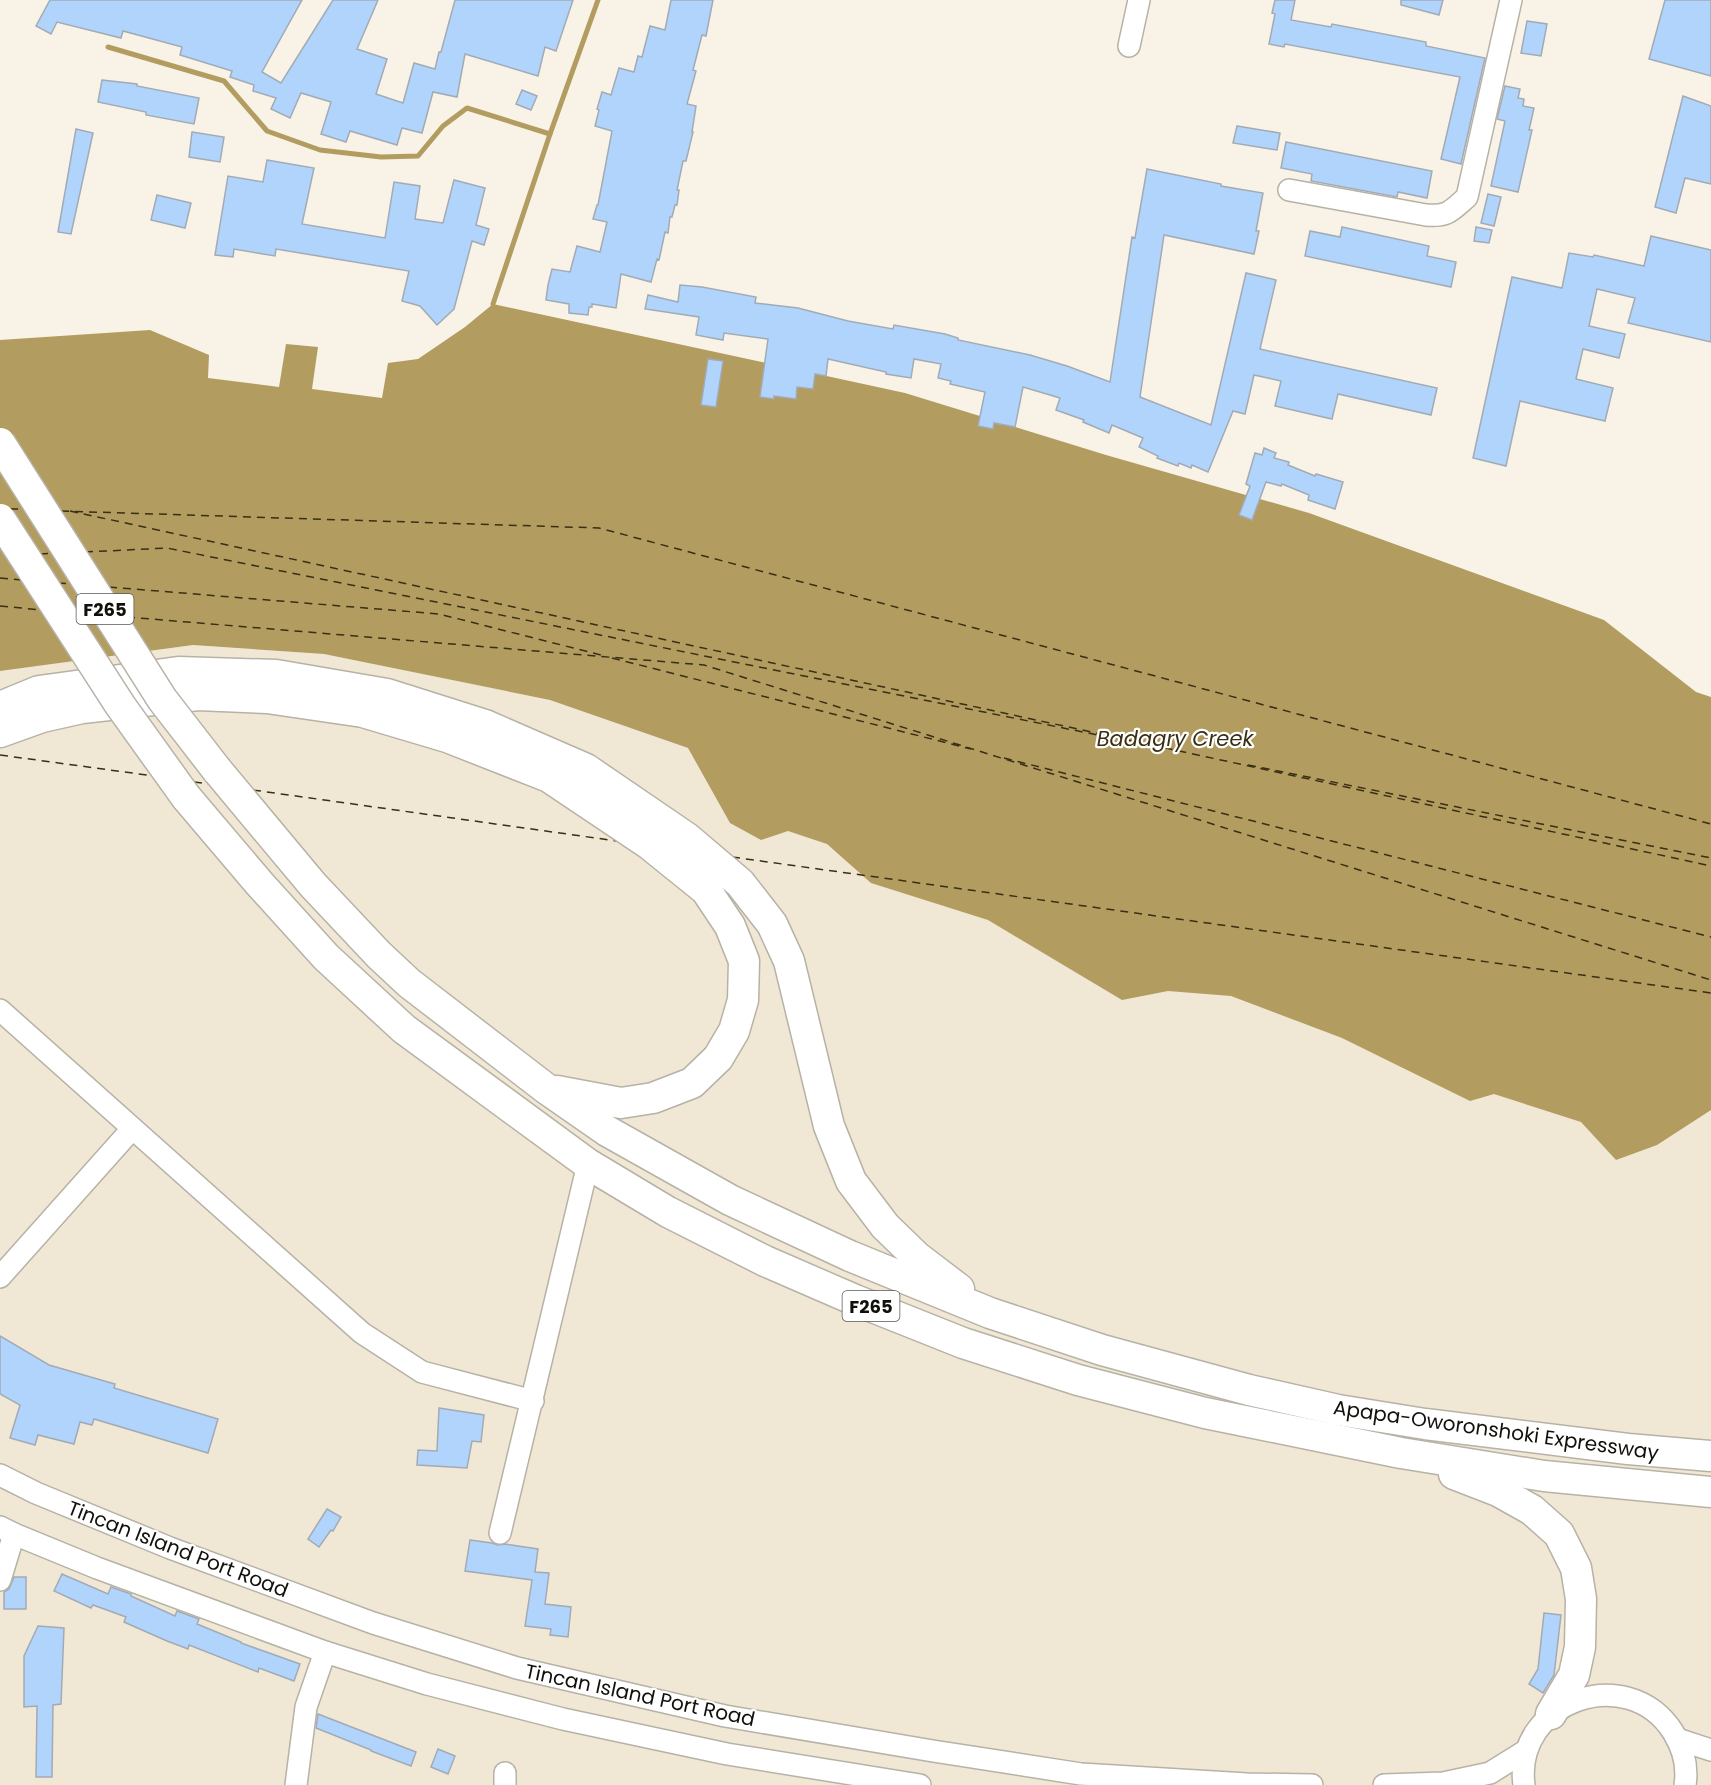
<svg xmlns="http://www.w3.org/2000/svg" width="1711" height="1785" viewBox="0 0 1711 1785" font-family="Poppins,sans-serif">
  <style>
    .built { fill: #f0e8d5 }
    .water { fill: #b29c60 }
    .lines { fill: none; stroke-linecap: round; stroke-linejoin: round }
    .stream { stroke: #b29c60; stroke-width: 5 }
    .ferry { stroke: #392f14; stroke-width: 1.5; stroke-dasharray: 8 6; stroke-linecap: butt }
    .building { fill: #b0d4fb; stroke: #a2abb5; stroke-width: 1.5 }
    .minor-casing { stroke: #b7b2a6; stroke-width: 24 }
    .highway-casing { stroke: #b7b2a6; stroke-width: 33 }
    .minor { stroke: #fff; stroke-width: 21 }
    .highway { stroke: #fff; stroke-width: 30 }
    .highway-bridge-casing { stroke: #b7b2a6; stroke-width: 33; stroke-linecap: butt }
    .highway-bridge { stroke: #fff; stroke-width: 30 }
    .labels { text-anchor: middle; dominant-baseline: central; stroke-width: 4.5; stroke-linejoin: round; paint-order: stroke }
    .shield { fill: #fff; stroke: #585854; stroke-width: 1.5 }
    .shield-label { font-size: 18px; font-weight: bold; fill: #11100b }
    .street-label { font-size: 20px; fill: #11100b; stroke: #fff }
    .water-label { font-size: 21px; font-style: italic; fill: #392f14; stroke: #fff }
  </style>
  <rect width="100%" height="100%" fill="#f8f3e6"/>
  <path class="built" d="M 193,645 L 324,654 L 550,700 L 688,748 L 729,821 L 788,831 L 823,842 L 902,861 L 1226,995 L 1711,1089 L 1711,1785 L 0,1785 L 0,671 Z"/>
  <path class="water" d="M 493,304 L 905,393 L 1106,455 L 1309,513 L 1604,620 L 1696,692 L 1711,697 L 1711,1110 L 1657,1145 L 1616,1160 L 1581,1122 L 1494,1094 L 1470,1101 L 1342,1038 L 1231,996 L 1168,991 L 1122,1000 L 988,920 L 871,883 L 827,844 L 788,831 L 761,840 L 730,823 L 688,748 L 550,700 L 324,654 L 193,645 L 0,671 L 0,340 L 150,330 L 209,355 L 208,378 L 279,387 L 286,344 L 318,347 L 312,389 L 382,398 L 388,363 L 418,359 L 465,327 Z"/>
  <g class="lines">
    <g class="stream">
      <path d="M 108,47 L 224,81 L 267,131 L 320,150 L 381,157 L 418,156 L 443,126 L 467,108 L 550,134"/>
      <path d="M 493,304 L 550,134 L 598,0"/>
    </g>
    <g class="ferry">
      <path d="M 10,509 L 26,509"/>
      <path d="M 61,511 L 599,528 L 1711,824"/>
      <path d="M 70,511 L 1711,866"/>
      <path d="M 85,552 L 167,548 L 1108,737"/>
      <path d="M 40,554 L 53,553"/>
      <path d="M 0,578 L 23,580"/>
      <path d="M 58,583 L 71,584"/>
      <path d="M 109,587 L 439,614 L 601,655"/>
      <path d="M 0,606 L 42,610"/>
      <path d="M 79,613 L 92,614"/>
      <path d="M 127,617 L 704,665 L 1711,980"/>
      <path d="M 612,658 L 971,749"/>
      <path d="M 0,755 L 154,776"/>
      <path d="M 1004,758 L 1711,937"/>
      <path d="M 1248,765 L 1711,858"/>
      <path d="M 194,782 L 210,784"/>
      <path d="M 253,790 L 617,841"/>
      <path d="M 732,857 L 1711,993"/>
    </g>
  </g>
  <g class="building">
    <path d="M 50,0 L 302,0 L 262,72 L 281,83 L 333,0 L 378,0 L 357,49 L 387,59 L 376,94 L 403,103 L 414,63 L 435,69 L 439,52 L 441,52 L 455,0 L 573,0 L 556,51 L 545,47 L 538,76 L 465,54 L 457,97 L 433,92 L 422,133 L 402,128 L 397,145 L 350,131 L 346,142 L 321,134 L 331,102 L 301,93 L 290,118 L 271,109 L 276,98 L 253,91 L 254,85 L 230,77 L 232,71 L 180,55 L 182,47 L 123,31 L 121,38 L 57,22 L 51,34 L 36,26 Z"/>
    <path d="M 671,0 L 713,0 L 706,36 L 702,35 L 693,70 L 696,71 L 687,104 L 696,106 L 692,132 L 693,132 L 686,161 L 683,161 L 677,190 L 679,190 L 677,205 L 675,205 L 672,217 L 670,217 L 668,233 L 665,232 L 659,260 L 657,259 L 651,282 L 621,274 L 616,308 L 592,304 L 592,307 L 589,307 L 588,315 L 569,313 L 569,304 L 546,300 L 548,285 L 552,269 L 570,272 L 577,246 L 600,252 L 607,222 L 593,219 L 597,205 L 598,205 L 612,131 L 595,126 L 599,110 L 597,109 L 602,92 L 611,95 L 619,68 L 634,72 L 638,56 L 642,57 L 650,26 L 665,30 Z"/>
    <path d="M 1275,0 L 1295,0 L 1291,20 L 1331,27 L 1332,24 L 1426,42 L 1426,46 L 1485,58 L 1461,164 L 1441,159 L 1460,77 L 1285,44 L 1284,47 L 1269,44 L 1275,14 L 1272,13 Z"/>
    <path d="M 1401,0 L 1443,0 L 1439,15 L 1401,5 Z"/>
    <path d="M 1665,0 L 1711,0 L 1711,76 L 1649,59 Z"/>
    <path d="M 1527,21 L 1547,24 L 1541,56 L 1521,53 Z"/>
    <path d="M 102,80 L 137,84 L 137,86 L 199,98 L 194,124 L 146,115 L 146,112 L 98,102 Z"/>
    <path d="M 1505,86 L 1520,89 L 1518,98 L 1524,99 L 1523,106 L 1534,108 L 1529,130 L 1532,130 L 1518,192 L 1491,186 L 1505,121 L 1497,119 Z"/>
    <path d="M 522,90 L 537,96 L 531,110 L 516,104 Z"/>
    <path d="M 1683,96 L 1711,106 L 1711,184 L 1685,178 L 1676,213 L 1655,207 Z"/>
    <path d="M 1237,126 L 1280,133 L 1277,150 L 1233,143 Z"/>
    <path d="M 76,129 L 93,133 L 71,234 L 58,232 Z"/>
    <path d="M 192,132 L 224,137 L 220,162 L 189,157 Z"/>
    <path d="M 1286,142 L 1432,171 L 1427,198 L 1398,192 L 1397,197 L 1311,181 L 1312,174 L 1281,168 Z"/>
    <path d="M 267,160 L 314,168 L 302,224 L 385,238 L 394,182 L 420,186 L 415,219 L 443,223 L 454,180 L 485,188 L 476,225 L 489,229 L 484,245 L 472,241 L 454,309 L 437,325 L 420,306 L 402,301 L 409,271 L 276,249 L 275,256 L 234,249 L 233,257 L 215,255 L 228,176 L 263,182 Z"/>
    <path d="M 1147,169 L 1221,184 L 1221,186 L 1263,193 L 1256,231 L 1259,231 L 1254,254 L 1164,235 L 1140,397 L 1211,425 L 1246,273 L 1276,280 L 1260,349 L 1437,388 L 1431,415 L 1338,394 L 1332,419 L 1275,406 L 1281,381 L 1254,375 L 1245,414 L 1233,411 L 1208,472 L 1192,465 L 1191,468 L 1179,463 L 1178,466 L 1157,458 L 1158,456 L 1139,447 L 1143,438 L 1112,425 L 1109,433 L 1083,422 L 1084,420 L 1056,410 L 1060,398 L 1023,387 L 1015,427 L 994,423 L 993,429 L 978,426 L 985,392 L 950,384 L 951,381 L 938,378 L 941,364 L 914,359 L 911,378 L 886,374 L 886,372 L 828,359 L 826,376 L 815,374 L 813,389 L 797,387 L 796,399 L 774,396 L 774,399 L 760,397 L 768,339 L 724,333 L 723,340 L 696,335 L 699,317 L 645,309 L 648,295 L 678,302 L 680,285 L 702,287 L 756,297 L 755,303 L 798,308 L 848,321 L 893,329 L 894,325 L 945,334 L 958,338 L 958,340 L 1030,355 L 1067,366 L 1110,382 L 1132,237 L 1135,238 Z"/>
    <path d="M 1488,194 L 1501,197 L 1494,226 L 1481,223 Z"/>
    <path d="M 157,195 L 191,203 L 185,228 L 151,220 Z"/>
    <path d="M 1342,227 L 1429,246 L 1427,256 L 1456,262 L 1451,287 L 1305,256 L 1310,231 L 1340,237 Z"/>
    <path d="M 1476,227 L 1492,230 L 1489,243 L 1474,241 Z"/>
    <path d="M 1651,236 L 1711,250 L 1711,342 L 1628,323 L 1635,298 L 1597,289 L 1589,326 L 1625,334 L 1619,358 L 1583,349 L 1576,379 L 1613,388 L 1605,421 L 1520,401 L 1506,466 L 1473,458 L 1512,277 L 1562,288 L 1569,253 L 1593,257 L 1594,255 L 1644,266 Z"/>
    <path d="M 708,359 L 723,361 L 716,407 L 701,405 Z"/>
    <path d="M 1264,448 L 1276,453 L 1274,458 L 1289,462 L 1288,465 L 1315,476 L 1316,474 L 1343,482 L 1335,509 L 1308,500 L 1309,495 L 1282,484 L 1281,486 L 1266,482 L 1252,520 L 1239,515 L 1250,486 L 1246,484 L 1255,453 L 1262,455 Z"/>
    <path d="M 0,1336 L 49,1365 L 115,1384 L 114,1388 L 218,1419 L 208,1453 L 94,1419 L 92,1425 L 80,1422 L 74,1444 L 38,1435 L 35,1445 L 10,1438 L 20,1405 L 0,1394 Z"/>
    <path d="M 439,1408 L 484,1415 L 481,1442 L 472,1441 L 467,1468 L 417,1465 L 418,1450 L 437,1451 Z"/>
    <path d="M 327,1509 L 341,1517 L 333,1531 L 331,1530 L 319,1547 L 308,1539 Z"/>
    <path d="M 470,1540 L 492,1543 L 498,1545 L 505,1544 L 538,1549 L 535,1572 L 549,1573 L 545,1604 L 571,1607 L 568,1637 L 550,1635 L 551,1629 L 525,1626 L 532,1580 L 465,1571 Z"/>
    <path d="M 62,1574 L 108,1594 L 111,1587 L 131,1594 L 131,1596 L 175,1616 L 177,1611 L 199,1619 L 197,1624 L 241,1642 L 241,1643 L 300,1664 L 294,1681 L 259,1668 L 258,1672 L 189,1645 L 188,1649 L 167,1641 L 124,1622 L 126,1617 L 93,1605 L 91,1608 L 54,1591 Z"/>
    <path d="M 14,1577 L 26,1577 L 26,1609 L 4,1609 L 4,1592 L 9,1589 Z"/>
    <path d="M 1544,1613 L 1561,1615 L 1554,1675 L 1543,1693 L 1529,1684 L 1538,1669 Z"/>
    <path d="M 38,1626 L 64,1628 L 61,1704 L 53,1705 L 52,1777 L 36,1777 L 37,1706 L 24,1707 L 24,1656 Z"/>
    <path d="M 318,1714 L 416,1752 L 411,1766 L 371,1751 L 371,1750 L 316,1728 Z"/>
    <path d="M 438,1749 L 455,1756 L 448,1774 L 431,1767 Z"/>
  </g>
  <g class="lines">
    <defs>
      <g id="minor">
        <path d="M 1129,46 L 1139,0"/>
        <path d="M 1289,190 L 1426,215 C 1448,217 1451,211 1467,197 L 1511,0"/>
        <path d="M 0,1010 L 362,1333 L 422,1372 L 533,1401"/>
        <path d="M 0,1277 L 132,1129"/>
        <path d="M 0,1475 L 36,1493 L 170,1548 L 373,1623 L 517,1668 L 725,1716 L 933,1751 L 1081,1774 L 1247,1784 L 1312,1785"/>
        <path d="M 0,1527 L 14,1534 L 97,1568 L 325,1652 L 427,1684 L 563,1719 L 727,1754 L 920,1785"/>
        <path d="M 500,1533 L 588,1164"/>
        <path d="M 0,1580 L 14,1534"/>
        <path d="M 1677,1739 L 1711,1750"/>
        <path d="M 296,1785 L 306,1707 L 325,1652"/>
        <path d="M 505,1785 L 505,1773"/>
        <path d="M 1384,1785 L 1443,1783 L 1490,1773 L 1527,1750"/>
        <path d="M 1524,1785 C 1513,1701 1628,1661 1673,1732 C 1683,1748 1688,1766 1685,1785"/>
      </g>
      <g id="highway">
        <path d="M 0,707 L 39,691 L 178,672 L 276,675 L 387,694 L 485,725 L 586,769 L 687,838 L 740,883 L 772,924 L 789,961 L 829,1126 L 851,1181 L 885,1226 L 917,1257 L 959,1289"/>
        <path d="M 0,732 L 42,717 L 82,708 L 198,695 L 267,698 L 363,712 L 447,737 L 549,777 L 649,844 L 706,890 L 730,926 L 744,961 L 743,1000 L 734,1031 L 718,1058 L 692,1083 L 653,1098 L 621,1103 L 557,1091"/>
        <path d="M 217,770 L 313,885 L 379,955 L 409,983 L 548,1090 L 607,1131 L 730,1200 L 850,1256 L 990,1313 L 1102,1350 L 1249,1390 L 1338,1410 L 1425,1424 L 1628,1449 L 1711,1456"/>
        <path d="M 186,797 L 259,883 L 326,957 L 404,1029 L 588,1164 L 668,1212 L 765,1261 L 855,1300 L 963,1343 L 1078,1380 L 1205,1413 L 1401,1453 L 1544,1476 L 1711,1492"/>
        <path d="M 1454,1474 L 1498,1491 L 1532,1510 L 1559,1534 L 1576,1568 L 1581,1599 L 1580,1647 L 1574,1675 L 1551,1714"/>
      </g>
    </defs>
    <use href="#minor" class="minor-casing"/>
    <use href="#highway" class="highway-casing"/>
    <use href="#minor" class="minor"/>
    <use href="#highway" class="highway"/>
    <defs>
      <g id="highway-bridge">
        <path d="M 0,443 L 162,699 L 217,770"/>
        <path d="M 0,519 L 120,705 L 186,797"/>
      </g>
    </defs>
    <use href="#highway-bridge" class="highway-bridge-casing"/>
    <use href="#highway-bridge" class="highway-bridge"/>
  </g>
  <g class="labels">
    <g class="shield">
      <rect x="76.5" y="594" width="57" height="30" rx="4.5"/>
      <rect x="842.5" y="1291" width="57" height="30" rx="4.5"/>
    </g>
    <g class="shield-label">
      <text x="105" y="609">F265</text>
      <text x="871" y="1306">F265</text>
    </g>
    <g class="street-label">
      <text transform="translate(1496 1430) rotate(8)">Apapa-Oworonshoki Expressway</text>
      <text transform="translate(178 1549) rotate(21)">Tincan Island Port Road</text>
      <text transform="translate(640 1695) rotate(12)">Tincan Island Port Road</text>
    </g>
    <g class="water-label">
      <text x="1175" y="738">Badagry Creek</text>
    </g>
  </g>
</svg>
